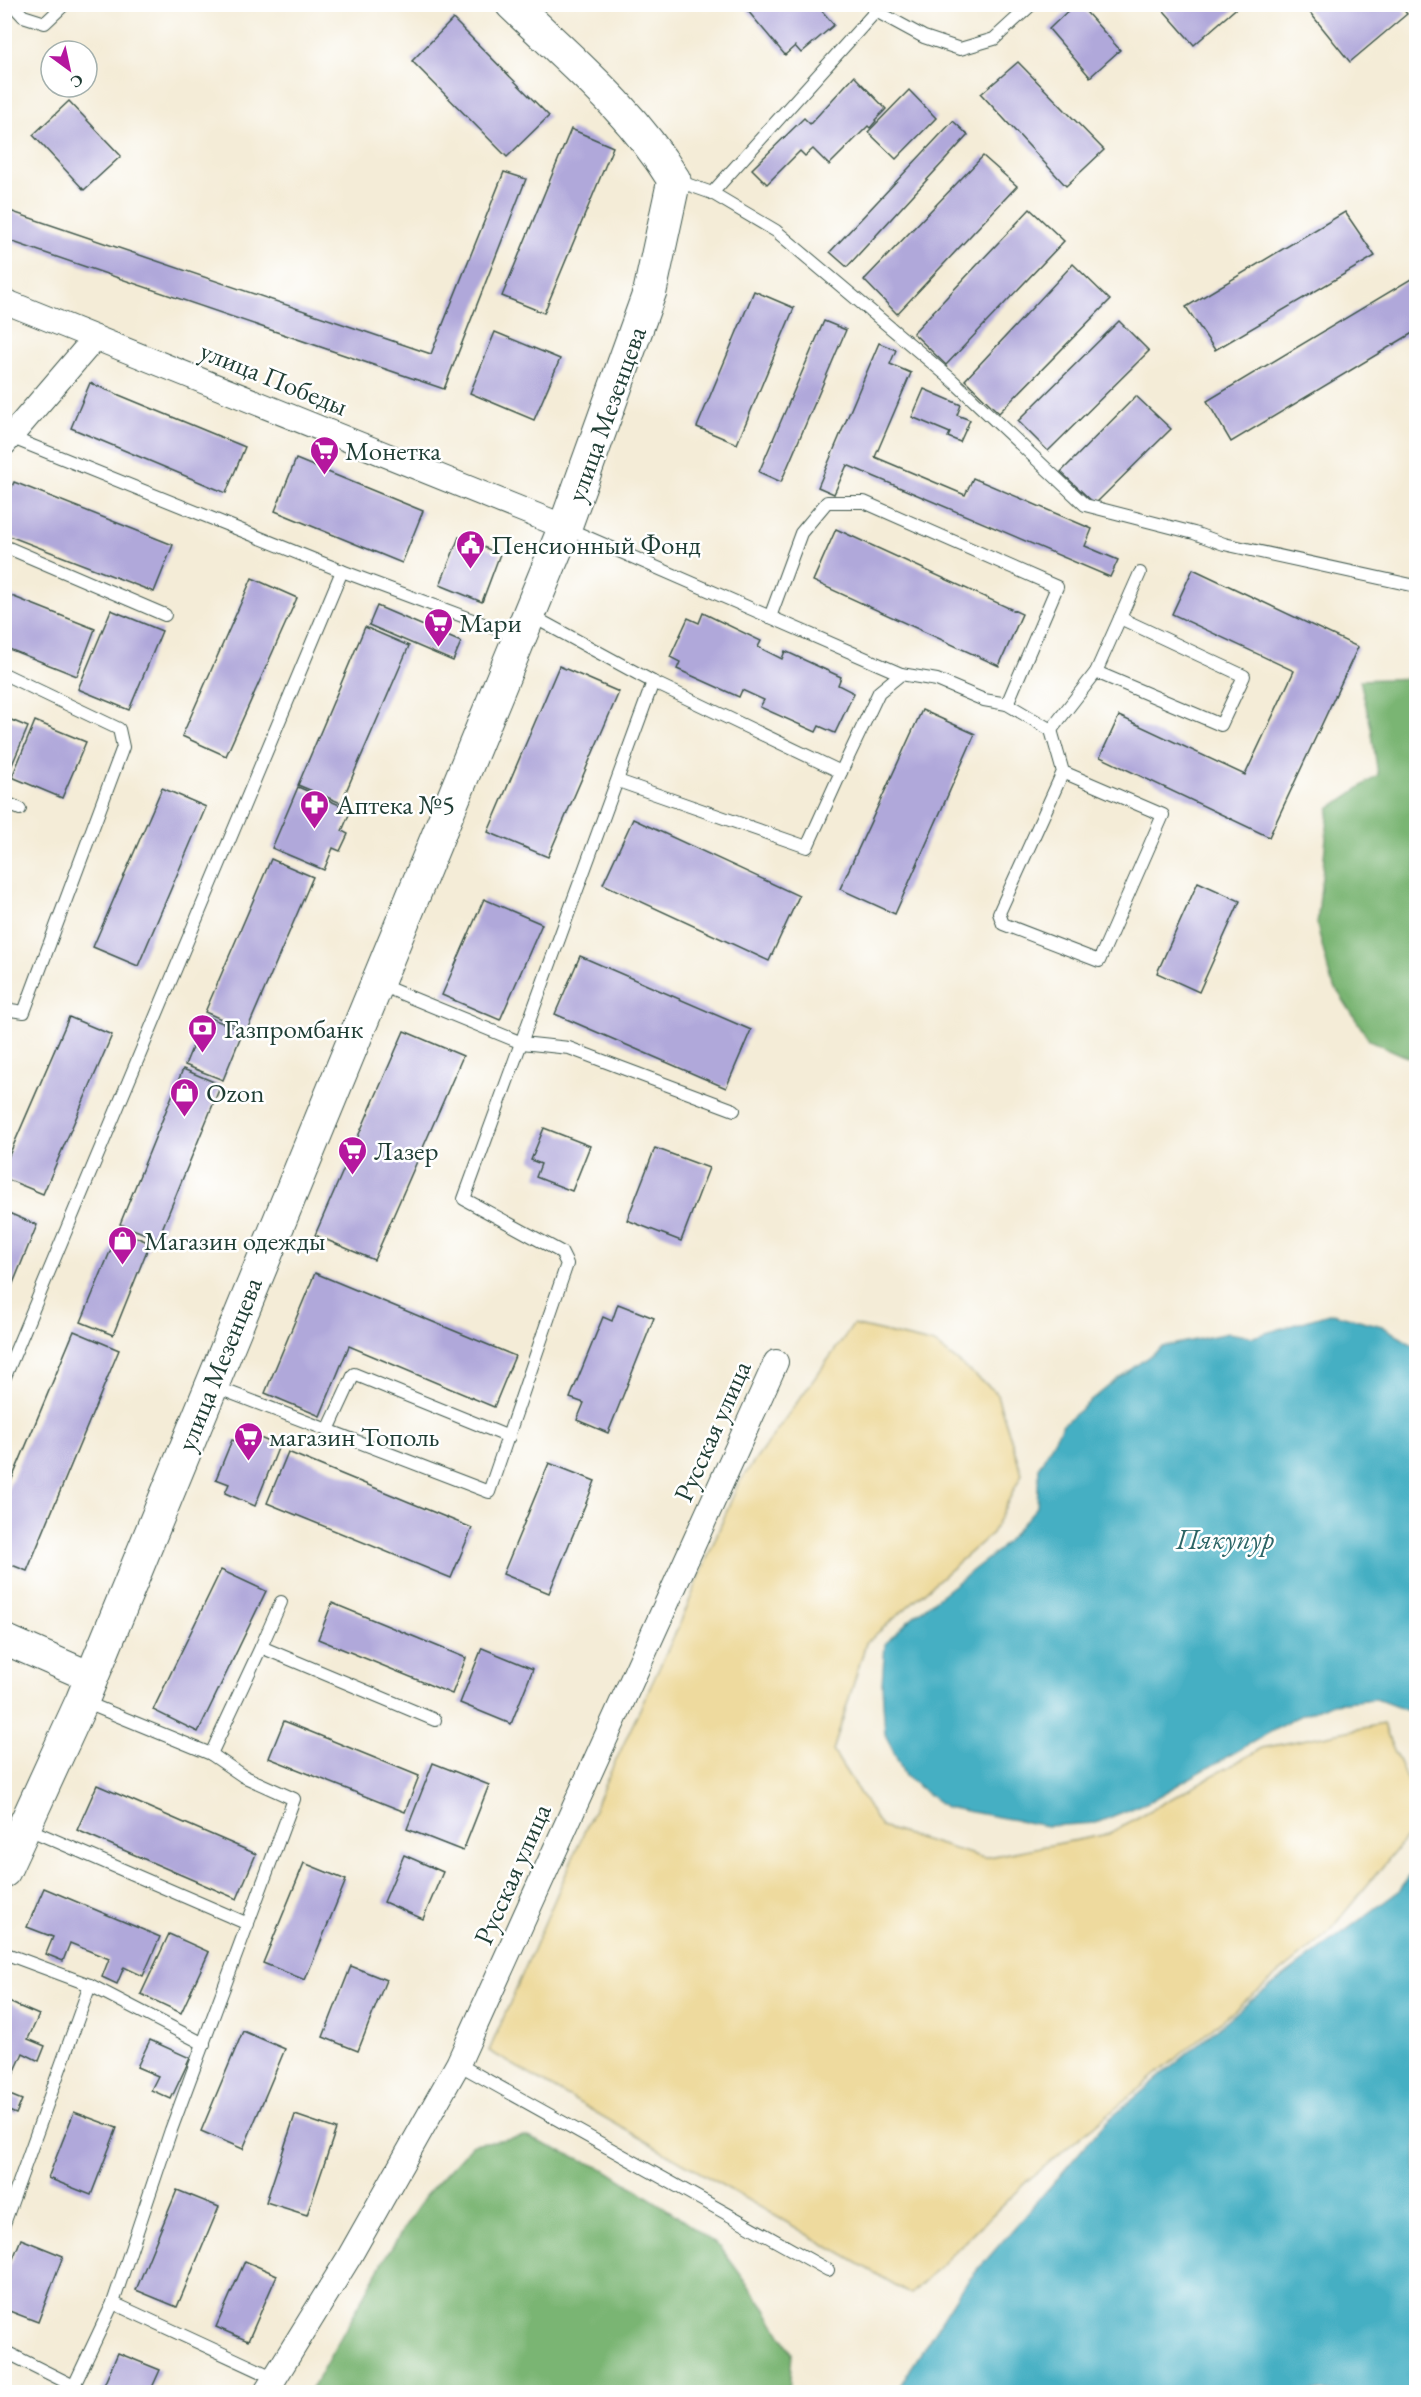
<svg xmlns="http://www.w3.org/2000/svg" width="1421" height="2397" viewBox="0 0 1421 2397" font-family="'EB Garamond',serif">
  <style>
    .forest { fill: #7ab573; stroke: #4c7954; stroke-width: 1.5 }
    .sand { fill: #eeda9e; stroke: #868c69; stroke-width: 1.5 }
    .water { fill: #45afc3; stroke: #32767c; stroke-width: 1.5 }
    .building { fill: #b0a8da }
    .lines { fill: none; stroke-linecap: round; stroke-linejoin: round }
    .service-casing { stroke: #3f574c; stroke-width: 14 }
    .minor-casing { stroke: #3f574c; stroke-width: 26 }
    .tertiary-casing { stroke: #3f574c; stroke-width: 32 }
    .secondary-casing { stroke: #3f574c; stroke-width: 35 }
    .service { stroke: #fff; stroke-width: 12 }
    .minor { stroke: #fff; stroke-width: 24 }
    .tertiary { stroke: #fff; stroke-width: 30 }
    .secondary { stroke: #fff; stroke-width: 33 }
    .labels { text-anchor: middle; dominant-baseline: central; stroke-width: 5; stroke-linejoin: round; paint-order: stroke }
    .street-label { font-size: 27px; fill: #1f3d34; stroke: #fff }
    .poi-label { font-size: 27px; fill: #1f3d34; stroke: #fff; text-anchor: start }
    .water-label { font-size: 28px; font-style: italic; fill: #2c6566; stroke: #fff }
  </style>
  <rect width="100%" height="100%" fill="#fff"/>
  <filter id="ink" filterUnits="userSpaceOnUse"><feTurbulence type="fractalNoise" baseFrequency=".0167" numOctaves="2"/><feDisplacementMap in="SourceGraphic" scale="12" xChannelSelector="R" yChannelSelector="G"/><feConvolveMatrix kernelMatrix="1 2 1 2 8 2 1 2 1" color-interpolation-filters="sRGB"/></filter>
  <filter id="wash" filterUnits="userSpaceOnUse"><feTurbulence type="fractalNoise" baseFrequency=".008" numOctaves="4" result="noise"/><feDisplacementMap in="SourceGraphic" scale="24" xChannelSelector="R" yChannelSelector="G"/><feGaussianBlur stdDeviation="1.35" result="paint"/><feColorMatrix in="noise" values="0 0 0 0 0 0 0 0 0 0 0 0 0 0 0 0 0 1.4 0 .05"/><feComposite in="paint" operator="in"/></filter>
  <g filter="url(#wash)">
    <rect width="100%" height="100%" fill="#f4ecd7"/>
    <g class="forest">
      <path d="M 1416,678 L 1416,1061 L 1369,1040 L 1331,981 L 1317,925 L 1329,809 L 1378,775 L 1371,727 L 1360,680 Z"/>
      <path d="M 525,2136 L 606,2170 L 670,2211 L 721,2248 L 765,2308 L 792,2353 L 789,2392 L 310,2392 L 387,2255 L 425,2196 L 473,2144 Z"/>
    </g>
    <path class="sand" d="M 853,1325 L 935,1344 L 996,1392 L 1022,1474 L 992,1533 L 866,1643 L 833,1751 L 881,1827 L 984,1858 L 1108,1834 L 1262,1748 L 1383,1724 L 1416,1802 L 1416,1826 L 1326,1935 L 1027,2181 L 911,2294 L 489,2051 L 604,1786 L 681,1621 L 738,1484 Z"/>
    <g class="water">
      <path d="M 1332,1313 L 1382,1326 L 1416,1347 L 1416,1720 L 1411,1712 L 1376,1699 L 1333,1703 L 1295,1718 L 1148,1802 L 1096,1823 L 1047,1826 L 945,1807 L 905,1776 L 885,1734 L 882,1684 L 885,1644 L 909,1620 L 1000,1549 L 1037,1507 L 1039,1467 L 1063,1424 L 1116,1380 L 1162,1347 L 1228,1333 L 1253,1337 Z"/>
      <path d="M 1416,1867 L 1416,2392 L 896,2392 L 962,2288 L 1106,2122 L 1249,2002 L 1399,1891 Z"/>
    </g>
    <g id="blocks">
      <g class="building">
        <path d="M 742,4 L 816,4 L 834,25 L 801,53 L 795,46 L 785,55 Z"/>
        <path d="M 1075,4 L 1079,4 L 1120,50 L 1090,77 L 1049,29 Z"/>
        <path d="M 1158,4 L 1241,4 L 1194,45 Z"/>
        <path d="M 1303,4 L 1399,4 L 1407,14 L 1350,62 Z"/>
        <path d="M 453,19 L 549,116 L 507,157 L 412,61 Z"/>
        <path d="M 1018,62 L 1104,150 L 1066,186 L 981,94 Z"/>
        <path d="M 854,76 L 886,109 L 875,120 L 876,121 L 870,128 L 868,126 L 829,165 L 813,149 L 805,156 L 800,151 L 767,184 L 752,169 L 804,118 L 810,124 Z"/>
        <path d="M 909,90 L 936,118 L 896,159 L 868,132 Z"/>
        <path d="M 69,101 L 121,156 L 84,190 L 33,135 Z"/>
        <path d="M 953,121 L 968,135 L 847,267 L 830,252 Z"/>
        <path d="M 571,129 L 613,147 L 544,313 L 502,296 Z"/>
        <path d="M 983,156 L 1017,186 L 897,314 L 864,280 Z"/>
        <path d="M 504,172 L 526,179 L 444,389 L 4,239 L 4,209 L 431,354 Z"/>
        <path d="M 1030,209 L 1064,241 L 946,365 L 913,333 Z"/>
        <path d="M 1345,212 L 1375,256 L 1215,350 L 1186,307 Z"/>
        <path d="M 1073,264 L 1110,300 L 999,413 L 965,380 Z"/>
        <path d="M 1416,276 L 1416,331 L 1231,442 L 1207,401 Z"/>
        <path d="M 754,291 L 794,308 L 737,444 L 697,427 Z"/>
        <path d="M 824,321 L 846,330 L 781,482 L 759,472 Z"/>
        <path d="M 1119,321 L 1149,351 L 1048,451 L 1018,421 Z"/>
        <path d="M 495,332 L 560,359 L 534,420 L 470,393 Z"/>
        <path d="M 879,343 L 896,350 L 890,364 L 911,373 L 875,457 L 965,495 L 973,478 L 1092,529 L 1085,546 L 1118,560 L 1110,577 L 847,465 L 834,494 L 818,487 Z"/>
        <path d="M 90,383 L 245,447 L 226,493 L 71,428 Z"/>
        <path d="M 924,389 L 961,405 L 957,415 L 970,420 L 960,442 L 948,437 L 950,433 L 912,417 Z"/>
        <path d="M 1136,396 L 1171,429 L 1095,504 L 1061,472 Z"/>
        <path d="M 296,459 L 423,511 L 402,563 L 275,511 Z"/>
        <path d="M 14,482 L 173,545 L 154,592 L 4,534 L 4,506 Z"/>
        <path d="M 836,529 L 1022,614 L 999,666 L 813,581 Z"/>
        <path d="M 459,537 L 500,554 L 482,602 L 440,585 Z"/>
        <path d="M 1193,569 L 1358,647 L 1269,837 L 1100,757 L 1119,716 L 1245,775 L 1294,671 L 1172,614 Z"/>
        <path d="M 252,578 L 297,598 L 226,756 L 182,736 Z"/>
        <path d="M 4,593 L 95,629 L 77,676 L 4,647 Z"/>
        <path d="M 377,606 L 461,642 L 453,661 L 369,625 Z"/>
        <path d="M 111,610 L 162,631 L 129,710 L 78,689 Z"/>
        <path d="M 703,613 L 761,641 L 758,647 L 782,659 L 785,651 L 841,677 L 838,685 L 854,693 L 835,733 L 819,726 L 816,732 L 760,707 L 764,700 L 742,690 L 739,697 L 677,669 L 680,662 L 670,657 L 688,618 L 699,623 Z"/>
        <path d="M 365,627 L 409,646 L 341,803 L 298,785 Z"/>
        <path d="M 559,666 L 619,692 L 548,857 L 488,832 Z"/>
        <path d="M 922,710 L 975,734 L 895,914 L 840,889 Z"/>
        <path d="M 4,717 L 28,727 L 9,772 L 4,770 Z"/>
        <path d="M 35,721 L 86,742 L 62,798 L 12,777 Z"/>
        <path d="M 298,787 L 351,810 L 342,831 L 348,834 L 340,851 L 333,848 L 324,870 L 272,848 Z"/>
        <path d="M 162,788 L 206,807 L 138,966 L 93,947 Z"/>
        <path d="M 633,819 L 799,896 L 769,961 L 603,884 Z"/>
        <path d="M 271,859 L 313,877 L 247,1030 L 205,1012 Z"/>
        <path d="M 1198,882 L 1240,901 L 1199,992 L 1157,973 Z"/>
        <path d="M 484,899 L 542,924 L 500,1020 L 442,995 Z"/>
        <path d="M 580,956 L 751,1030 L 726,1088 L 555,1014 Z"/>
        <path d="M 205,1016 L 243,1031 L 223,1080 L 185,1065 Z"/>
        <path d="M 69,1017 L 112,1035 L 43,1194 L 4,1178 L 4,1167 Z"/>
        <path d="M 404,1031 L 463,1056 L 374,1260 L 315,1235 Z"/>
        <path d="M 183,1069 L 221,1085 L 158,1239 L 120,1224 Z"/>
        <path d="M 544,1128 L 590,1146 L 572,1191 L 536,1177 L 541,1164 L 531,1160 Z"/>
        <path d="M 655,1148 L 709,1168 L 681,1241 L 627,1220 Z"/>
        <path d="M 4,1211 L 37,1225 L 5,1303 L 4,1303 Z"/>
        <path d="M 119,1230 L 150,1243 L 113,1335 L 81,1322 Z"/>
        <path d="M 315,1273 L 515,1356 L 494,1407 L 349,1346 L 320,1416 L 265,1393 Z"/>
        <path d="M 618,1304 L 654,1318 L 608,1433 L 577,1420 L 584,1403 L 570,1398 L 603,1317 L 612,1321 Z"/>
        <path d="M 74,1331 L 119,1350 L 27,1571 L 4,1562 L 4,1498 Z"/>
        <path d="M 248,1433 L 279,1446 L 255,1506 L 225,1493 L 229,1484 L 216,1479 L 232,1440 L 243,1444 Z"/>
        <path d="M 288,1452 L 472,1528 L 451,1578 L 267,1503 Z"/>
        <path d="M 549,1463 L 595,1481 L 549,1593 L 503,1574 Z"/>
        <path d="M 221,1570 L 266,1591 L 198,1732 L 153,1710 Z"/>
        <path d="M 332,1603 L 466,1658 L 452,1694 L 318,1639 Z"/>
        <path d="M 482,1648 L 533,1669 L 511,1724 L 460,1703 Z"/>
        <path d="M 284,1721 L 419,1776 L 405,1812 L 269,1758 Z"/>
        <path d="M 433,1763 L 489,1785 L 463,1851 L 407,1829 Z"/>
        <path d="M 97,1785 L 256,1854 L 237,1899 L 77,1830 Z"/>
        <path d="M 404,1855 L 443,1872 L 423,1919 L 384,1902 Z"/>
        <path d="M 304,1863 L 346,1880 L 305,1980 L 263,1963 Z"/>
        <path d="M 44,1888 L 160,1937 L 143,1976 L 124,1967 L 117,1984 L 102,1977 L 109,1959 L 70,1943 L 63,1961 L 46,1954 L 53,1937 L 27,1927 Z"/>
        <path d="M 169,1934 L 209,1952 L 181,2013 L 141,1994 Z"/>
        <path d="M 351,1966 L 386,1980 L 358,2051 L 323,2037 Z"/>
        <path d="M 4,2000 L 39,2015 L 28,2039 L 45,2046 L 39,2061 L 23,2053 L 5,2093 L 22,2100 L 16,2114 L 4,2109 Z"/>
        <path d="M 243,2031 L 285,2049 L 243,2149 L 201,2131 Z"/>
        <path d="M 150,2040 L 190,2058 L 171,2099 L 151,2090 L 158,2076 L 137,2067 Z"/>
        <path d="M 74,2112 L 117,2128 L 91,2195 L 48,2178 Z"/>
        <path d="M 295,2115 L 336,2129 L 307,2215 L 266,2202 Z"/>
        <path d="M 177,2190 L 219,2207 L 177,2307 L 136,2290 Z"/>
        <path d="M 21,2239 L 63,2256 L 38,2322 L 4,2309 L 4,2281 Z"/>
        <path d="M 245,2261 L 277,2275 L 248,2341 L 216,2327 Z"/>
        <path d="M 118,2353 L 160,2370 L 150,2392 L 101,2392 Z"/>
      </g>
    </g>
  </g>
  <g filter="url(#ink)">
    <use href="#blocks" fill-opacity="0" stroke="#3f574c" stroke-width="1.5"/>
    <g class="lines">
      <defs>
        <g id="service">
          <path d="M 12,4 L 23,16 L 45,23 L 65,4"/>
          <path d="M 876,11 L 924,37 L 960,49 L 994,39 L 1032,4"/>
          <path d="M 675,180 L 712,193 L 776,231 L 950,378 L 1085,505 L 1194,533 L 1224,544 L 1416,586"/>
          <path d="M 712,193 L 876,11 L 877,4"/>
          <path d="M 10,437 L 342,571 L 518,637"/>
          <path d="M 566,528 L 901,674"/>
          <path d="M 4,546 L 165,615"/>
          <path d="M 530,615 L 653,682 L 841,772 L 879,692 L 901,674 L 937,680 L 984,700 L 1007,704 L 1057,587 L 864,502 L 827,502 L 801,533 L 770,617"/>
          <path d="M 1096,672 L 1221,725 L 1244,676 L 1120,618"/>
          <path d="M 4,674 L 119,729 L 123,747 L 24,1012 L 4,1009"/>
          <path d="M 1007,704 L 1051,730 L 1063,772 L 999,913 L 1003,924 L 1099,961 L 1163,815 L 1063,772"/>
          <path d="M 1051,730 L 1096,672 L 1140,573"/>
          <path d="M 618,781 L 807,847 L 841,772"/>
          <path d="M 4,802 L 20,809"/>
          <path d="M 378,984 L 522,1043 L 569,1048 L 734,1110"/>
          <path d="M 4,1379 L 342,571"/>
          <path d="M 213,1386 L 489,1492 L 567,1264 L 561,1252 L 464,1199 L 653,682"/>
          <path d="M 328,1430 L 354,1374 L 509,1437"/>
          <path d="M 281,1602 L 261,1647 L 435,1720"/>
          <path d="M 82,1701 L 211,1754 L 261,1647"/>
          <path d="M 26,1828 L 248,1924"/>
          <path d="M 4,1953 L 90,1985 L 204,2044"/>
          <path d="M 458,2064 L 828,2270"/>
          <path d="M 4,2224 L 90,1985"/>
          <path d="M 113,2303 L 275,2378"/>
          <path d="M 4,2351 L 74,2386"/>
          <path d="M 71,2392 L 113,2303 L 171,2130 L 294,1799 L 243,1776 L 211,1754"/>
        </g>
        <g id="minor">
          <path d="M 4,301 L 565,527"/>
          <path d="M 4,444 L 95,338"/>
          <path d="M 266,2392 L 348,2259 L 458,2064 L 776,1362"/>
        </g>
        <path id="tertiary" d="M 4,1639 L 91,1677"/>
        <path id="secondary" d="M 4,1871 L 82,1701 L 565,527 L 650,291 L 674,180 C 632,111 570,60 512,4"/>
      </defs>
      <use href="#service" class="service-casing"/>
      <use href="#minor" class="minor-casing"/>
      <use href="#tertiary" class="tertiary-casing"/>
      <use href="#secondary" class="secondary-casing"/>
      <use href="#service" class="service"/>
      <use href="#minor" class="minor"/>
      <use href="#tertiary" class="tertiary"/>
      <use href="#secondary" class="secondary"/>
    </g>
  </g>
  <defs>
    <symbol id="supermarket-pin" viewBox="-11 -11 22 30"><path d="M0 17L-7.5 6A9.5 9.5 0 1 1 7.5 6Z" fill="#b5179e" stroke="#fff"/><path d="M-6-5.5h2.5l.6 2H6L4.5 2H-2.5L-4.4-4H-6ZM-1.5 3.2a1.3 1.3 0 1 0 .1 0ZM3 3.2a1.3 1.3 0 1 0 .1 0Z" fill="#fff"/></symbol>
    <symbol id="civic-pin" viewBox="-11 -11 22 30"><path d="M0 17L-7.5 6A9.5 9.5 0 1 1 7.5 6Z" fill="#b5179e" stroke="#fff"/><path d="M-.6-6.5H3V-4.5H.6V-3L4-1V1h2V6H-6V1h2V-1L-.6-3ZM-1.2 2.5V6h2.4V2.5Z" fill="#fff"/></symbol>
    <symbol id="pharmacy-pin" viewBox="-11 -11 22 30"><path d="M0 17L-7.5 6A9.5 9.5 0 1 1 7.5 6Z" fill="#b5179e" stroke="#fff"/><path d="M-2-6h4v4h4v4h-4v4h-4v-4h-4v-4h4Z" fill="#fff"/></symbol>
    <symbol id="bank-pin" viewBox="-11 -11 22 30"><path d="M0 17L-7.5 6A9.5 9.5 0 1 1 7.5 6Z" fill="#b5179e" stroke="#fff"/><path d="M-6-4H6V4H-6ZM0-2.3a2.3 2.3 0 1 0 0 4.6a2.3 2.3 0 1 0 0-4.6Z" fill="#fff"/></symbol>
    <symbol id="shop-pin" viewBox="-11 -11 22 30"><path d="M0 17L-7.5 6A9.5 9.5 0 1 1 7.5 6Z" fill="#b5179e" stroke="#fff"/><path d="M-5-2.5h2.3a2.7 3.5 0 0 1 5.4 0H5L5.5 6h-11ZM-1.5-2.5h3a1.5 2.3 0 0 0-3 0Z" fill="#fff"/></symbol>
  </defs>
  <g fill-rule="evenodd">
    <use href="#supermarket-pin" x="308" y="434" width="33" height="45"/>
    <use href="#civic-pin" x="454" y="528" width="33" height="45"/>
    <use href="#supermarket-pin" x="422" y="606" width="33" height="45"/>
    <use href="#pharmacy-pin" x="298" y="788" width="33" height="45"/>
    <use href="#bank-pin" x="186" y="1012" width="33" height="45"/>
    <use href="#shop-pin" x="168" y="1076" width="33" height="45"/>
    <use href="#supermarket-pin" x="336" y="1134" width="33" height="45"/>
    <use href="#shop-pin" x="106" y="1224" width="33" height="45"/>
    <use href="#supermarket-pin" x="232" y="1420" width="33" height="45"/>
  </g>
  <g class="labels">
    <g class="street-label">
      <text transform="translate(274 378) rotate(22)">улица Победы</text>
      <text transform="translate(606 414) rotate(-70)">улица Мезенцева</text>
      <text transform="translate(219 1364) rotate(-68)">улица Мезенцева</text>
      <text transform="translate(712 1431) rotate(-66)">Русская улица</text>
      <text transform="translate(512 1874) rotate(-66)">Русская улица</text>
    </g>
    <g class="poi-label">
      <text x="345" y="450">Монетка</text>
      <text x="491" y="544">Пенсионный Фонд</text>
      <text x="459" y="622">Мари</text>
      <text x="336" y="804">Аптека №5</text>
      <text x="224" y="1028">Газпромбанк</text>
      <text x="206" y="1092">Ozon</text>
      <text x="374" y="1150">Лазер</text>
      <text x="144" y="1240">Магазин одежды</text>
      <text x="269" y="1436">магазин Тополь</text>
    </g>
    <g class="water-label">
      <text x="1225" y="1539">Пякупур</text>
    </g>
  </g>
  <rect width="1421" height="2397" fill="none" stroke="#fff" stroke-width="24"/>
  <g transform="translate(69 69) rotate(147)"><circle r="28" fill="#ffffff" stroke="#a5b1ae" stroke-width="1.5"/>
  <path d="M0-4.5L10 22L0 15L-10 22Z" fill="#b5179e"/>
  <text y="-9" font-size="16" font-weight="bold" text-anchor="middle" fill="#1f3d34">С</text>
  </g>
</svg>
